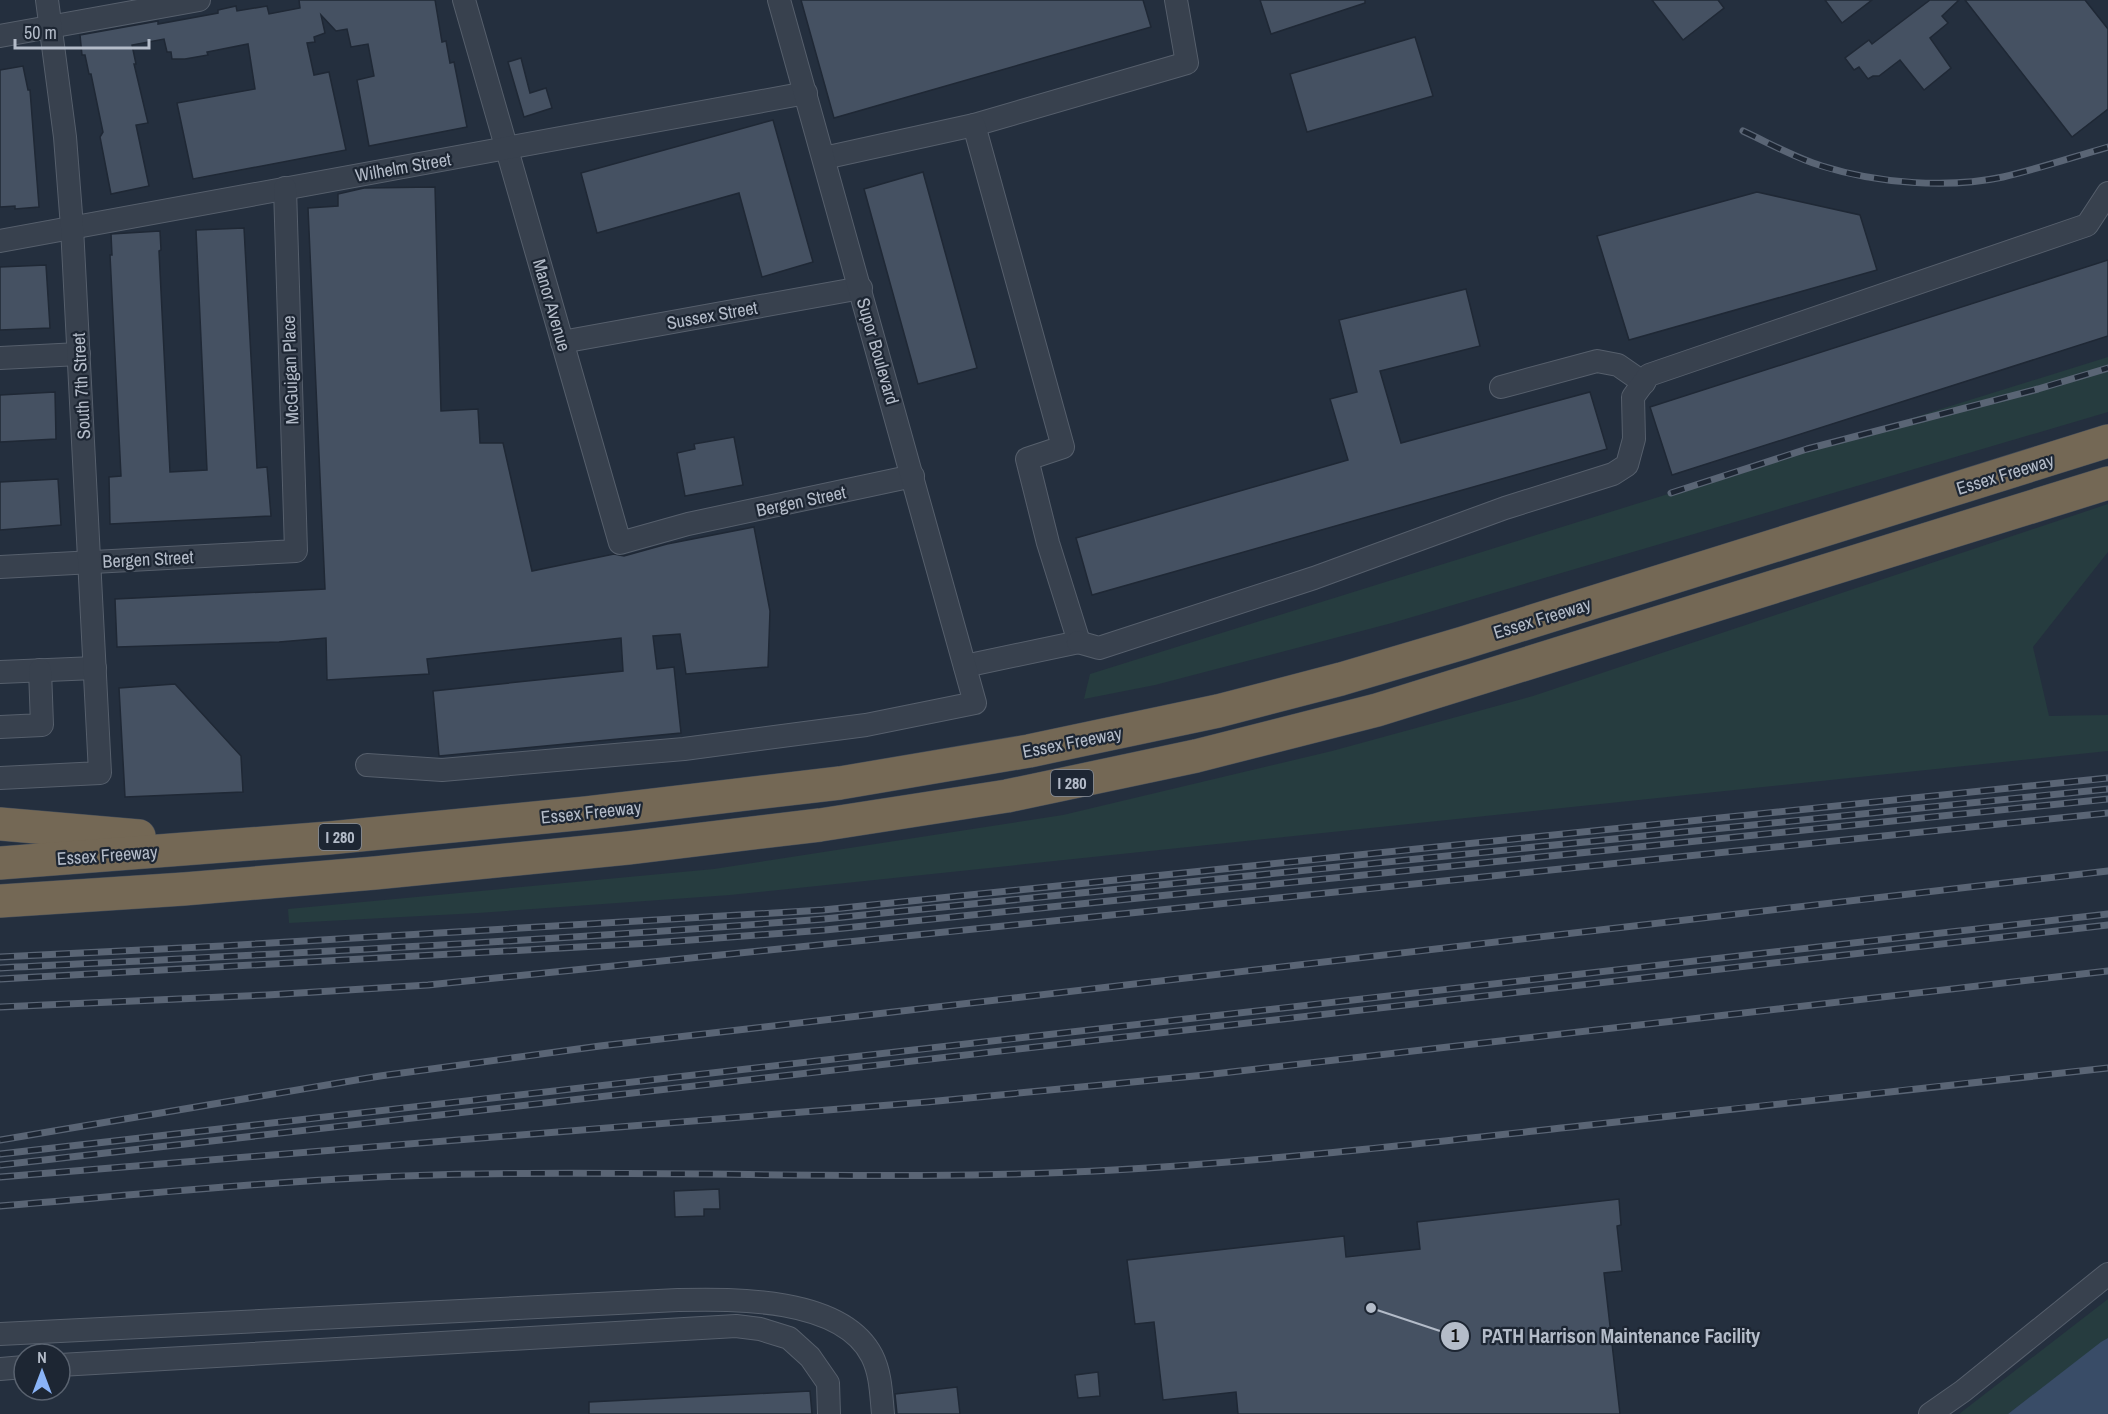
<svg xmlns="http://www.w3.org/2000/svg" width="2108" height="1414" viewBox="0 0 2108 1414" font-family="'Archivo Narrow',sans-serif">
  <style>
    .green { fill: #263c3f }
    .water { fill: #394c67 }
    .building { fill: #455162; stroke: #1f2835; stroke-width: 1.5 }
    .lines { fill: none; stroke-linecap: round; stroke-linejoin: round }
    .minor-casing { stroke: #565f6c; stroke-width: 24 }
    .highway-casing { stroke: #434c59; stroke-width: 34 }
    .minor { stroke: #38414e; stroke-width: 22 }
    .highway { stroke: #746855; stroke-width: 33 }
    .rail-casing { stroke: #5a6575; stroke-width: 7 }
    .rail { stroke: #1d2633; stroke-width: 4.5; stroke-dasharray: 14; stroke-linecap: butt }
    .labels { text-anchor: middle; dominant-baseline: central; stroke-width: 4.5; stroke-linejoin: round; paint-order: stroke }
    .shield { fill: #1d2633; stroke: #878f9c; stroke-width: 1.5 }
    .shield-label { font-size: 16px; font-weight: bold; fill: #b4bcc9 }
    .street-label { font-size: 18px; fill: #b4bcc9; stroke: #1d2633 }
    .leader { fill: none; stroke: #b4bcc9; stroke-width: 2 }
    .callout-dot { fill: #b4bcc9; stroke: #1d2633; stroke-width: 2 }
    .mark-label { font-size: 18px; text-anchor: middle; font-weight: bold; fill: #111 }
    .callout-label { font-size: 20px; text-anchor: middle; font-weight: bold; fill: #b4bcc9; stroke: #1d2633; stroke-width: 4.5; stroke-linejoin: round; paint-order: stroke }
  </style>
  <rect width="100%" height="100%" fill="#242f3e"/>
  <g class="green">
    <path d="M 2108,357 L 2108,412 L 1392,623 L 1155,685 L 1084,699 L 1090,674 Z"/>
    <path d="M 2108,504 L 2108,552 L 2033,647 L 2049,716 L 2108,715 L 2108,751 L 730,895 L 478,913 L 289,923 L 288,909 L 714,869 L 1063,815 L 1332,751 L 1533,696 Z"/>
    <path d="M 2108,1299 L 2108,1338 L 2008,1414 L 1959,1414 Z"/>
  </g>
  <path class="water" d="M 2108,1338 L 2108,1414 L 2008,1414 L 2101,1342 Z"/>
  <g class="building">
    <path d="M 299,0 L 435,0 L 442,42 L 446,41 L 450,63 L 454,62 L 467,127 L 369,146 L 357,80 L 374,76 L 368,44 L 351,47 L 347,29 L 336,31 L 321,15 L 325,33 L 314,37 L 315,42 L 307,43 L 314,75 L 329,72 L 346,150 L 193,179 L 177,103 L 255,89 L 248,44 L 207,52 L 208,55 L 185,59 L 172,59 L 171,52 L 167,52 L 164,39 L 132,45 L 136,64 L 134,64 L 148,123 L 136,125 L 149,186 L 111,194 L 100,137 L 103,132 L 91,74 L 89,74 L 85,55 L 82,55 L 80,35 L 158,21 L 158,24 L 218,13 L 218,10 L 236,6 L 237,11 L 267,6 L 269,14 L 300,8 Z"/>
    <path d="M 801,0 L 1143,0 L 1151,27 L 834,118 Z"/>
    <path d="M 1260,0 L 1365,0 L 1365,3 L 1271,34 Z"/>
    <path d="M 1652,0 L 1718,0 L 1724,8 L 1683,40 Z"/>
    <path d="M 1825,0 L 1872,0 L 1842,23 Z"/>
    <path d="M 1930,0 L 1959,0 L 1942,16 L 1948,23 L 1930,38 L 1951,68 L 1924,90 L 1900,60 L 1879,76 L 1873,76 L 1868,79 L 1859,67 L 1854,70 L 1845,58 L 1869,40 L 1872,44 Z"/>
    <path d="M 1965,0 L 2085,0 L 2108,29 L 2108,109 L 2072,137 Z"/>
    <path d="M 1415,37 L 1433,96 L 1307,132 L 1290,74 Z"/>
    <path d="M 521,58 L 530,93 L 546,88 L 552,108 L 524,117 L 508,62 Z"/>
    <path d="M 23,66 L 28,90 L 30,90 L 39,207 L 15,209 L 15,206 L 0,207 L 0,70 Z"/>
    <path d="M 773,120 L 813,262 L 762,277 L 739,193 L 597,233 L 581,173 Z"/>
    <path d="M 923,172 L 977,368 L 918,384 L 864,189 Z"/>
    <path d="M 435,187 L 441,411 L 478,409 L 480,443 L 503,443 L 532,571 L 614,554 L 624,556 L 667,544 L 754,527 L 770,611 L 768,667 L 686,674 L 680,634 L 653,636 L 657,669 L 674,667 L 681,733 L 439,756 L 433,691 L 623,671 L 621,638 L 427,659 L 429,674 L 327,680 L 326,638 L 279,642 L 117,647 L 115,599 L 325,589 L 308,208 L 338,206 L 338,194 L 364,188 Z"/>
    <path d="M 1757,192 L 1860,215 L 1877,270 L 1629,340 L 1597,236 Z"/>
    <path d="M 244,228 L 257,468 L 267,467 L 271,516 L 110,524 L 109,477 L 121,476 L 110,255 L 112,255 L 111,234 L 160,231 L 161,250 L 159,251 L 170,472 L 207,470 L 196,230 Z"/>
    <path d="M 2108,260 L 2108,336 L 1672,475 L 1650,407 Z"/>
    <path d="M 46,265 L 50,328 L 0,330 L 0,267 Z"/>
    <path d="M 1466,289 L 1480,346 L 1380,371 L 1401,443 L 1590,392 L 1607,449 L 1092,595 L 1076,538 L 1348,460 L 1330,399 L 1357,392 L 1339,320 Z"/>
    <path d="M 55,392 L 56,439 L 0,442 L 0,395 Z"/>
    <path d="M 734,437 L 743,485 L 685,496 L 677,453 L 695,449 L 694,444 Z"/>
    <path d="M 58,479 L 61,525 L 0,530 L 0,482 Z"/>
    <path d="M 175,684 L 241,756 L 243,792 L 125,797 L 119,688 Z"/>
    <path d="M 719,1189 L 720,1209 L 704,1209 L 704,1216 L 675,1217 L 674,1191 Z"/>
    <path d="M 1619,1199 L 1621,1225 L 1617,1226 L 1622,1271 L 1604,1273 L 1620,1414 L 1238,1414 L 1236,1392 L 1163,1400 L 1154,1322 L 1135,1324 L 1127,1260 L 1344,1236 L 1346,1257 L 1420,1249 L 1417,1222 Z"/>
    <path d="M 1098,1372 L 1100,1396 L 1078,1398 L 1075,1375 Z"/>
    <path d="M 957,1387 L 960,1414 L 897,1414 L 895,1394 Z"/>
    <path d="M 810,1391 L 812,1414 L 589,1414 L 589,1402 Z"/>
  </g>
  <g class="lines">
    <defs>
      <g id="minor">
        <path d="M 464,0 L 620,543 L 688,524 L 913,476"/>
        <path d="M 0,36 L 199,0"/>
        <path d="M 974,125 L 1187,63 L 1176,0"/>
        <path d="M 824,158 L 974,125 L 1063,447 L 1027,459 L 1048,543 L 1079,642 L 965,666"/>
        <path d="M 0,241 L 806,93"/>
        <path d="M 562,342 L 861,288"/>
        <path d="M 0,358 L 79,354"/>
        <path d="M 1501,387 L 1597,361 L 1618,365 L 1644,383"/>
        <path d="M 0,567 L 296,551 L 285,188"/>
        <path d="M 1078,642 L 1099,648 L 1314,578 L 1505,508 L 1613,474 L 1627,465 L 1634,439 L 1633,397 L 1649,375 L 2087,225 L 2108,193"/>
        <path d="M 0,672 L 95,668"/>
        <path d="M 0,727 L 42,725 L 40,670"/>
        <path d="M 367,765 L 442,770 L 684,749 L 866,725 L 975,703 L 779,0"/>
        <path d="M 0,778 L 100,773 L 72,227 L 65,137 L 47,0"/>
        <path d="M 0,1334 L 678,1300 C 734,1299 842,1297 872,1356 C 881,1374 881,1394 883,1414"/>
        <path d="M 60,1365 L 736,1326 L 760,1329 L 789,1338 L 810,1357 L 828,1383 L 829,1414"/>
        <path d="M 0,1369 L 24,1367"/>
        <path d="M 1930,1414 L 1963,1391 L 2108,1274"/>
      </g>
      <g id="highway">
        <path d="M 0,824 L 139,836"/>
        <path d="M 0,863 L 329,838 L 586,813 L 840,783 L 1029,751 L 1218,711 L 1341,679 L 1463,643 L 2108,441"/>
        <path d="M 0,901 L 184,889 L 375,873 L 628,848 L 820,825 L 1007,796 L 1196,756 L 1377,710 L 2108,483"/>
      </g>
    </defs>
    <use href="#minor" class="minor-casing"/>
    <use href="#highway" class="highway-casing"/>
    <use href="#minor" class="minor"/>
    <use href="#highway" class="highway"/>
    <defs>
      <g id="rail">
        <path d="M 1743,131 C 1769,143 1795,158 1822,166 C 1876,183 1947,189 2003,177 C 2038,169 2073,157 2108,147"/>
        <path d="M 1671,493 L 1807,449 L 2038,389 L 2108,368"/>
        <path d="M 0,957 L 222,946 L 823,910 L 2108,778"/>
        <path d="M 0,968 C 275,954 550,941 824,919 L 2108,789"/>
        <path d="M 0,979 L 651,943 L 825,930 L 2108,799"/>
        <path d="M 0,1007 L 267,995 L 428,985 L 2108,813"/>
        <path d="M 0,1140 L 380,1076 L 600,1046 L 2108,871"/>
        <path d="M 0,1154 L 2108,914"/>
        <path d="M 0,1165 L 2108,925"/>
        <path d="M 0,1177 L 927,1102 L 1205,1075 L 2108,971"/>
        <path d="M 0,1206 C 159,1193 318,1176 477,1174 C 690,1170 902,1182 1114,1170 C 1270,1161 1425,1143 1580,1126 C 1756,1106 1932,1087 2108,1068"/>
      </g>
    </defs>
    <use href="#rail" class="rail-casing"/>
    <use href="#rail" class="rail"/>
  </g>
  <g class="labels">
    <g class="shield">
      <rect x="1051" y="770" width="42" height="26" rx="4.5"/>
      <rect x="319" y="824" width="42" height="26" rx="4.5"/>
    </g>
    <g class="shield-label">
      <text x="1072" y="783">I 280</text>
      <text x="340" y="837">I 280</text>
    </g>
    <g class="street-label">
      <text transform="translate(403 167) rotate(-10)">Wilhelm Street</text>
      <text transform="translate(552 305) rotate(74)">Manor Avenue</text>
      <text transform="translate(712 315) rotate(-10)">Sussex Street</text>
      <text transform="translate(878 351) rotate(74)">Supor Boulevard</text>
      <text transform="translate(290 370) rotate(-92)">McGuigan Place</text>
      <text transform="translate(81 386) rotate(-93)">South 7th Street</text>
      <text transform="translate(2005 474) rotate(-17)">Essex Freeway</text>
      <text transform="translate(801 501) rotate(-12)">Bergen Street</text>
      <text transform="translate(148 559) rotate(-3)">Bergen Street</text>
      <text transform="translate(1542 618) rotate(-17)">Essex Freeway</text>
      <text transform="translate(1072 742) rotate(-11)">Essex Freeway</text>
      <text transform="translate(591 812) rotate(-6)">Essex Freeway</text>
      <text transform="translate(107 855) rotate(-4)">Essex Freeway</text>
    </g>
  </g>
  <path class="leader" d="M1371 1308L1455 1336"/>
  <g class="callout-dot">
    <circle cx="1371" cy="1308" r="6"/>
    <circle cx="1455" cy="1336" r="15"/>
  </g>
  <g class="mark-label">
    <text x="1455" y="1342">1</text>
  </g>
  <g class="callout-label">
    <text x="1621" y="1343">PATH Harrison Maintenance Facility</text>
  </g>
  <g transform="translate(42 1372)"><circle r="28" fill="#1d2633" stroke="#59626f" stroke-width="1.5"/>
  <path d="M0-4.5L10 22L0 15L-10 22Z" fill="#8ab4f8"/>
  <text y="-9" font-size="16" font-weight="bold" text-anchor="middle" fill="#b4bcc9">N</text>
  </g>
  <path d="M15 39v9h134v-9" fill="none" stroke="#b4bcc9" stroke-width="3"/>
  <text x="24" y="39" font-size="18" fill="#b4bcc9" stroke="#1d2633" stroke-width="4.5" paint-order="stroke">50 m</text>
</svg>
